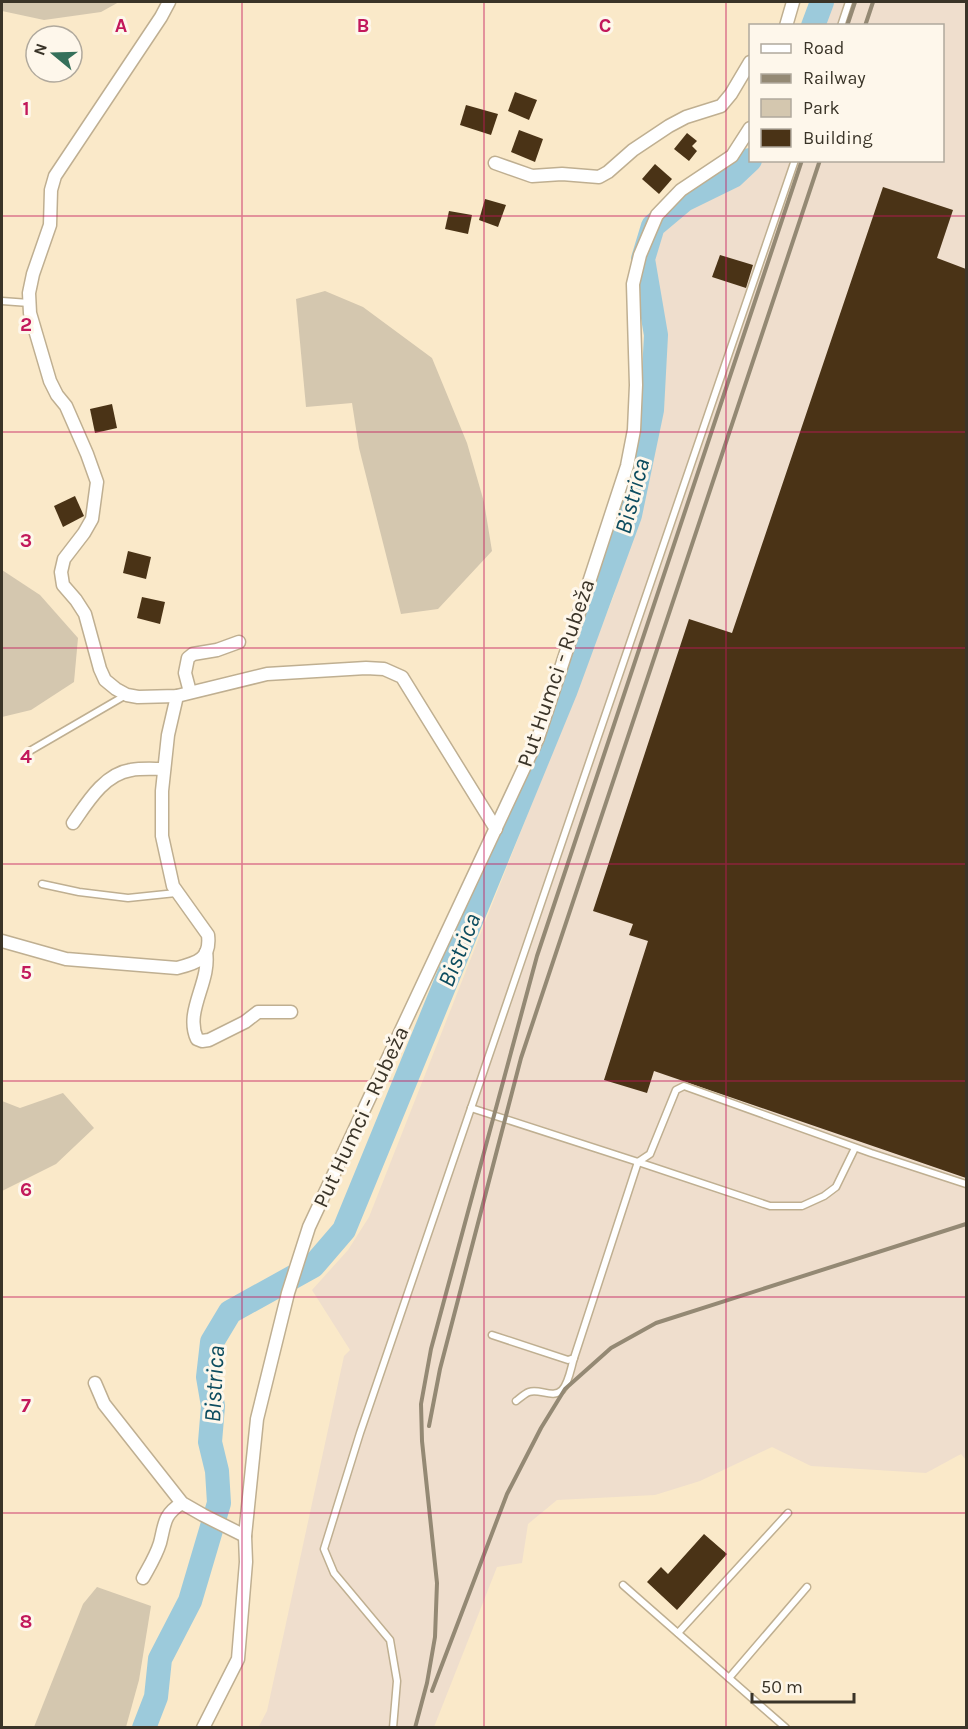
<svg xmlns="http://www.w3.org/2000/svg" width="968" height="1729" viewBox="0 0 968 1729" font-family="Karla,sans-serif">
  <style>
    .industrial { fill: #efdecd }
    .green { fill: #d4c7af }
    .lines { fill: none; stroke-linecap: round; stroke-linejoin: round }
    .river { stroke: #9ccadb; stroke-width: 24 }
    .building { fill: #4a3316 }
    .lane-casing { stroke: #bfaf91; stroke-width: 9 }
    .street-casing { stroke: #bfaf91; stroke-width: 15 }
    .lane { stroke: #fff; stroke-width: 6 }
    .street { stroke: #fff; stroke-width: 12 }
    .rail { stroke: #948974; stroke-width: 4 }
    .grid { fill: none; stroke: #c2185b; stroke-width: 1.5; stroke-opacity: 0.55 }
    .labels { text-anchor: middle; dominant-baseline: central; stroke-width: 6; stroke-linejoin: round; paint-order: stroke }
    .street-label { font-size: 22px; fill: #3a3428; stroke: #fef7eb }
    .water-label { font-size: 24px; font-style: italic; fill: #0c4c5f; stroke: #fef7eb }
    .grid-label { font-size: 20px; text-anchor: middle; font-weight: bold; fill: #c2185b; stroke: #fef7eb; stroke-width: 6; stroke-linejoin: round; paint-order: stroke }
  </style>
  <rect width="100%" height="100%" fill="#fae9c9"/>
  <path class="industrial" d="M 829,2 L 966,2 L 966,1460 L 961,1454 L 926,1473 L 811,1466 L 772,1447 L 700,1481 L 655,1495 L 557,1500 L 528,1524 L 522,1563 L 497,1567 L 434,1727 L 258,1728 L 267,1711 L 344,1356 L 350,1350 L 312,1290 L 348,1250 L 369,1217 L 614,595 L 640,503 L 660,418 L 660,334 L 651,271 L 654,246 L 667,221 L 691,203 L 732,189 L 760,161 L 942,160 L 942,26 L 819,25 Z"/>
  <g class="green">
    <path d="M 2,2 L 119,2 L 101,12 L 44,20 L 2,11 Z"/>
    <path d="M 325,291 L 363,307 L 432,358 L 467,443 L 484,502 L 492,551 L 438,609 L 401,614 L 359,448 L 352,403 L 306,407 L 296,299 Z"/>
    <path d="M 2,570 L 40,595 L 78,638 L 74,682 L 31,710 L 2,717 Z"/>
    <path d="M 63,1093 L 94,1128 L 56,1164 L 2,1191 L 2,1101 L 20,1108 Z"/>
    <path d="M 97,1587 L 151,1606 L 139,1680 L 126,1727 L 34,1727 L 83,1604 Z"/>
  </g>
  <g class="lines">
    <g class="river">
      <path d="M 813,26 L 822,2"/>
      <path d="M 144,1728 L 156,1697 L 160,1659 L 190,1601 L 219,1503 L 217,1471 L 210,1442 L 213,1406 L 208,1377 L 212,1342 L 230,1312 L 313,1266 L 344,1230 L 565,692 L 630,515 L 652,410 L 656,335 L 643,259 L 653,226 L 684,200 L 733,176 L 750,160"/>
    </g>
  </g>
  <g class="building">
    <path d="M 515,92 L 537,100 L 529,120 L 508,111 Z"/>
    <path d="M 466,105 L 498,114 L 491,135 L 460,125 Z"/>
    <path d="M 519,130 L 543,139 L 535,162 L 511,152 Z"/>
    <path d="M 687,133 L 697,141 L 692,146 L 697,151 L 689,161 L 674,149 Z"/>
    <path d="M 655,164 L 672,179 L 659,194 L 642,179 Z"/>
    <path d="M 883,187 L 953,210 L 937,258 L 966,269 L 966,1178 L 654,1071 L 647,1093 L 604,1080 L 648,941 L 629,935 L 633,924 L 593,911 L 689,619 L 732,633 Z"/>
    <path d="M 485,199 L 506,205 L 498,227 L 479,220 Z"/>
    <path d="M 449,211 L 472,215 L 468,234 L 445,229 Z"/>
    <path d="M 720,255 L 753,265 L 746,288 L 712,277 Z"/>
    <path d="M 112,404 L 117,428 L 95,433 L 90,409 Z"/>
    <path d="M 75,496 L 84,516 L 63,527 L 54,506 Z"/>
    <path d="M 128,551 L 151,557 L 146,579 L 123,573 Z"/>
    <path d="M 142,597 L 165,602 L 160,624 L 137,618 Z"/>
    <path d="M 704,1534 L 727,1554 L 677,1610 L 647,1582 L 661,1567 L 668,1574 Z"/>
  </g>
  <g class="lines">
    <defs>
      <g id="lane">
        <path d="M 841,26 L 849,2"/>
        <path d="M 2,301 L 29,303"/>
        <path d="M 28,752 L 126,695"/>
        <path d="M 42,884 L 79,892 L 128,898 L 176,893"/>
        <path d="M 471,1108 L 638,1162 L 650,1154 L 676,1090 L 684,1086 L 871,1153 L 966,1184"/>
        <path d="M 492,1335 L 568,1360 L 574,1358 L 638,1162 L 770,1206 L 802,1206 L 824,1196 L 836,1187 L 855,1148"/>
        <path d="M 516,1401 C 520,1398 524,1394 529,1392 C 539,1388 553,1399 562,1390 C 569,1383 571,1367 574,1358"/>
        <path d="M 623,1585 L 786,1728"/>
        <path d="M 678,1633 L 788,1513"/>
        <path d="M 729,1678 L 807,1587"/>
        <path d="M 393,1728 L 397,1681 L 390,1640 L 334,1573 L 324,1549 L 360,1433 L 795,160"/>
      </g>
      <g id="street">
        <path d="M 169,2 L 161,17 L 55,176 L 51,190 L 50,225 L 33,274 L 29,293 L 30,313 L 50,381 L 57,395 L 66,406 L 87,454 L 97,482 L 92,519 L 84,533 L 64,559 L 61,572 L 63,585 L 76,600 L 85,614 L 100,669 L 105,680 L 116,689 L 127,695 L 138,697 L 177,696 L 267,674 L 366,668 L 384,669 L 402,677 L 496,829"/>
        <path d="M 786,26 L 793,2"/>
        <path d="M 495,163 L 532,176 L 562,174 L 599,177 L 608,172 L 633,150 L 669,126 L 686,117 L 721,106 L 731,94 L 750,62"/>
        <path d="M 190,692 L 185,673 L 188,658 L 193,654 L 217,650 L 239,642"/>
        <path d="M 73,823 C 87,803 104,774 131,770 C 142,768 153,769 164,769"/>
        <path d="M 2,941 L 66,959 L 177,968 C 197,963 211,959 208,935 L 173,886 L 162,836 L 162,791 L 168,735 L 177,696"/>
        <path d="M 206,952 C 211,982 184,1011 197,1039 L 202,1041 L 209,1040 L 245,1022 L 258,1012 L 291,1012"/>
        <path d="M 95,1383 L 104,1404 L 182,1503 L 203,1515 L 245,1536"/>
        <path d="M 143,1578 C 149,1567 156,1556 160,1543 C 165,1524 163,1515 182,1503"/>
        <path d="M 203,1728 L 238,1659 L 246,1562 L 245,1536 L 257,1419 L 288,1293 L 309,1227 L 538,738 L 627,466 L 634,430 L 636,385 L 633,284 L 640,255 L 657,215 L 681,190 L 732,156 L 750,128"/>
      </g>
    </defs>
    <use href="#lane" class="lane-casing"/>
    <use href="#street" class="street-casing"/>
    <use href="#lane" class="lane"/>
    <use href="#street" class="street"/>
    <g class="rail">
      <path d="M 847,26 L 855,2"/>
      <path d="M 865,26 L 873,2"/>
      <path d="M 429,1426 L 440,1369 L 521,1058 L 820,160"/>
      <path d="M 432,1691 L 507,1494 L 541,1428 L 565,1389 L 611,1348 L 656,1323 L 966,1224"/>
      <path d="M 415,1728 L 427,1683 L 435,1637 L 437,1583 L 422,1441 L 421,1404 L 431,1349 L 537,956 L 802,160"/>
    </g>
  </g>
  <path class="grid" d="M 242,2 L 242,1728M 484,2 L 484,1728M 726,2 L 726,1728M 2,216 L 966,216M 2,432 L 966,432M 2,648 L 966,648M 2,864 L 966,864M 2,1081 L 966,1081M 2,1297 L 966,1297M 2,1513 L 966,1513"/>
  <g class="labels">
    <g class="street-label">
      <text transform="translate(556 673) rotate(-71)">Put Humci - Rubeža</text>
      <text transform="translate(361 1117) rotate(-65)">Put Humci - Rubeža</text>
    </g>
    <g class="water-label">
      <text transform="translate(632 496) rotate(-75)">Bistrica</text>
      <text transform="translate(459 950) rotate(-68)">Bistrica</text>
      <text transform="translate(214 1384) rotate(-87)">Bistrica</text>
    </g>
  </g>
  <g class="grid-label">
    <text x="121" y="32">A</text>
    <text x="363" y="32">B</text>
    <text x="605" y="32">C</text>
    <text x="26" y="115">1</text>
    <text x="26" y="331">2</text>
    <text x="26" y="547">3</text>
    <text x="26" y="763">4</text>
    <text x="26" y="979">5</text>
    <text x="26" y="1196">6</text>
    <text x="26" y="1412">7</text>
    <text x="26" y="1628">8</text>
  </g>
  <rect width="968" height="1729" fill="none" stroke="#3a3428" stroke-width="6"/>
  <rect x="749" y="24" width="195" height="138" fill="#fef7eb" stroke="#b0a99d" stroke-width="1.5"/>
  <rect x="761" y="44" width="30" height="9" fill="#ffffff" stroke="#b0a99d" stroke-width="1.5"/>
  <text x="803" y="54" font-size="18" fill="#3a3428">Road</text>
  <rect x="761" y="74" width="30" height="9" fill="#948974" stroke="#b0a99d" stroke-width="1.5"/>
  <text x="803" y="84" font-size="18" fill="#3a3428">Railway</text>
  <rect x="761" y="99" width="30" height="18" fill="#d4c7af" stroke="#b0a99d" stroke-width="1.5"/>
  <text x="803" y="114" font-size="18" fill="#3a3428">Park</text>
  <rect x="761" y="129" width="30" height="18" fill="#4a3316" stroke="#b0a99d" stroke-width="1.5"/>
  <text x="803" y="144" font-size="18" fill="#3a3428">Building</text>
  <g transform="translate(54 54) rotate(289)"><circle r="28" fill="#fef7eb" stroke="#b0a99d" stroke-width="1.5"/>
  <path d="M0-4.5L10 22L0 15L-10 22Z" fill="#35705a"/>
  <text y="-9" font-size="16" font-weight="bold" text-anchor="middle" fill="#3a3428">N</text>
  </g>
  <path d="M752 1693v9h102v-9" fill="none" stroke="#3a3428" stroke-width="3"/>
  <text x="761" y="1693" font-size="18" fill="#3a3428" stroke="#fef7eb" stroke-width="4.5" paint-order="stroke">50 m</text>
</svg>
